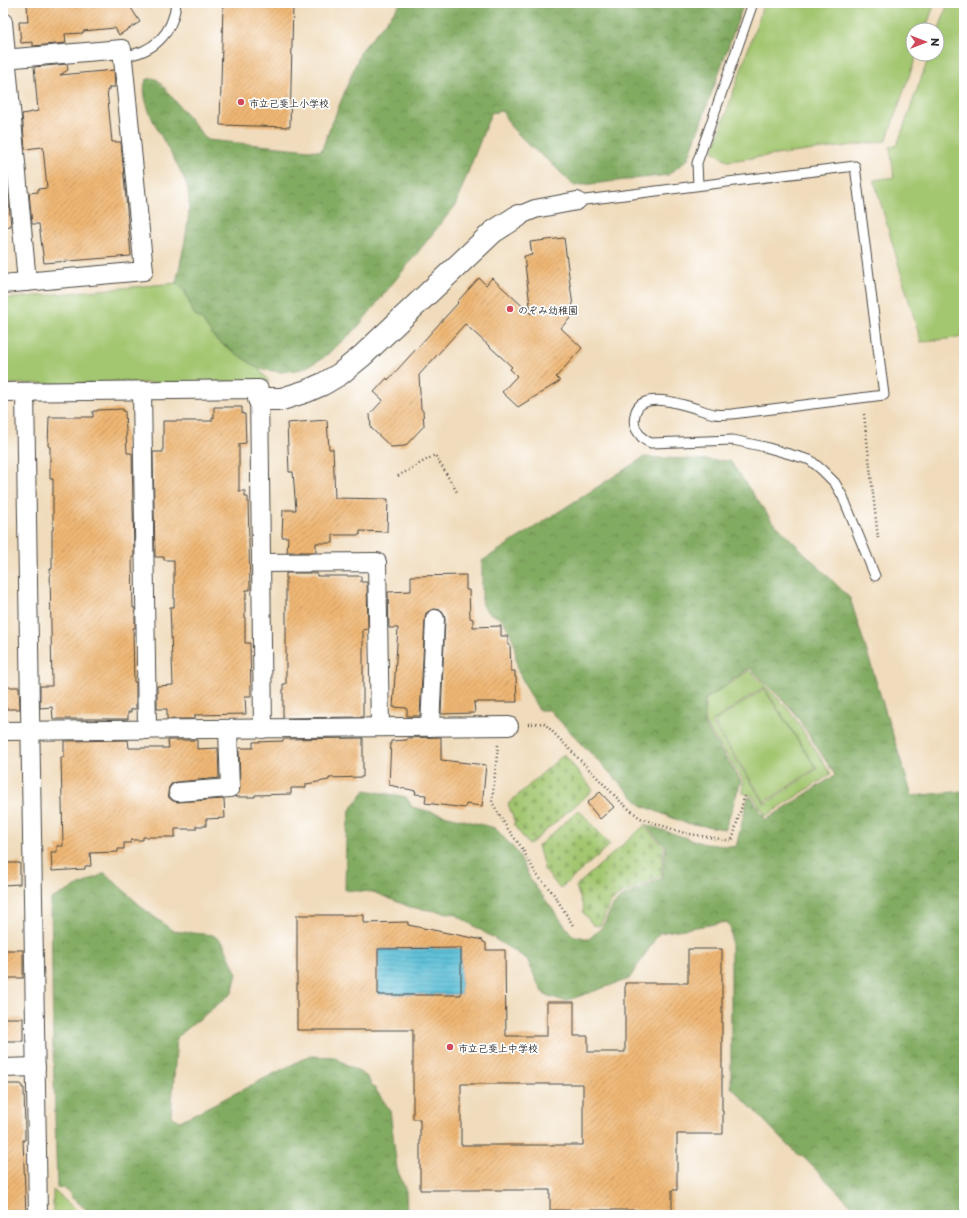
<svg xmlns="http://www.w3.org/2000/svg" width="967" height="1218" viewBox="0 0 967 1218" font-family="'Playpen Sans','Klee One',sans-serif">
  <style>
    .grass { fill: #a3c670; stroke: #67784e; fill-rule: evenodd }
    .forest { fill: url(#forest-crowns); stroke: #566b46 }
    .cemetery { fill: url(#cemetery-stones); stroke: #67784e }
    .park { fill: url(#park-tufts); stroke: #67784e }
    .water { fill: url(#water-rules); stroke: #427480 }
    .building { fill: url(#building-hatch); fill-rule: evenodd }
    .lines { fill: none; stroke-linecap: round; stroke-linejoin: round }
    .service-casing { stroke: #494641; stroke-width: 11 }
    .minor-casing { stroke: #494641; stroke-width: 20 }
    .tertiary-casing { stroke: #494641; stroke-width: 24 }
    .path { stroke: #494641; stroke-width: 2.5; stroke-dasharray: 1 3; stroke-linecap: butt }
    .service { stroke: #fff; stroke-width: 9 }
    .minor { stroke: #fff; stroke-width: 18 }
    .tertiary { stroke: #fff; stroke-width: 22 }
    .poi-dot { fill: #d1495b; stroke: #fff; stroke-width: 1.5 }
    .labels { text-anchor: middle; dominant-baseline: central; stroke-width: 3.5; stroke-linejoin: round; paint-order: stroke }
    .poi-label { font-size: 10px; font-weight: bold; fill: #2b2b2b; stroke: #fff; text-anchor: start }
  </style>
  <defs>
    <pattern id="forest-crowns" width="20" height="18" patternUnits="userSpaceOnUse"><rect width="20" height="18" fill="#82ab62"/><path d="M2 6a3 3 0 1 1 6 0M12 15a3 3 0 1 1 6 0" fill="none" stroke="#6b8b51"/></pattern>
    <pattern id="cemetery-stones" width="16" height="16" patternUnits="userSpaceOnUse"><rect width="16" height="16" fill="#a3c670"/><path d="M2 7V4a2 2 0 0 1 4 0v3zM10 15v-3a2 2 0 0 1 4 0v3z" fill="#8caa61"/></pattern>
    <pattern id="park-tufts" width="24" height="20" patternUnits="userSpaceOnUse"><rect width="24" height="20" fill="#a3c670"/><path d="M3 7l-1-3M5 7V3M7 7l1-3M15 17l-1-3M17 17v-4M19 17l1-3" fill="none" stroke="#8caa61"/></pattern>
    <pattern id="water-rules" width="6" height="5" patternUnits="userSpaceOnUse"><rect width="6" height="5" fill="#58bed6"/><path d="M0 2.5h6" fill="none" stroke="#499bae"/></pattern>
    <pattern id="building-hatch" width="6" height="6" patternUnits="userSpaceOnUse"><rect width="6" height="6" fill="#efb775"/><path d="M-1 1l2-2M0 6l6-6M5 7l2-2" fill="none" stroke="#c29560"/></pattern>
  </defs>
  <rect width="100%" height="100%" fill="#fff"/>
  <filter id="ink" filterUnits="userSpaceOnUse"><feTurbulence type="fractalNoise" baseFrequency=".025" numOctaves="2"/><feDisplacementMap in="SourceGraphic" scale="8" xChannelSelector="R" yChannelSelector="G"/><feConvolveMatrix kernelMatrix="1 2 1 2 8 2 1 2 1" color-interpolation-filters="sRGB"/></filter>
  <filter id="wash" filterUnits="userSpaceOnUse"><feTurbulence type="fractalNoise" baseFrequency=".012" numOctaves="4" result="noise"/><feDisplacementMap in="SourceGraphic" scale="16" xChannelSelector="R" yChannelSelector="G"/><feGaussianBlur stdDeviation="0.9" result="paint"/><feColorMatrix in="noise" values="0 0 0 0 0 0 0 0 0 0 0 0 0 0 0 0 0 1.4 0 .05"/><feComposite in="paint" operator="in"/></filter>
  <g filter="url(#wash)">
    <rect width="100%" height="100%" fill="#f0dcbc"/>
    <g class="grass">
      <path d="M 764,3 L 935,3 L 925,30 L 913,30 L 913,54 L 917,54 L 886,141 L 728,161 L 713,151 Z"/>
      <path d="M 948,3 L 964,3 L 964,337 L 921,342 L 874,180 L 894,177 L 890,147 L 897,145 L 930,54 L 937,54 L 937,35 Z"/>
      <path d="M 176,283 L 185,292 L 194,314 L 202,320 L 215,339 L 259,369 L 269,382 L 3,384 L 3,299 Z"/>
      <path d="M 750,670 L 790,711 L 831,774 L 766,816 L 753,796 L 743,793 L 743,780 L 705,723 L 705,700 ZM 764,687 L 817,769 L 765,804 L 711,722 Z"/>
      <path d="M 764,689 L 816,768 L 765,802 L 713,722 Z"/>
    </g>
    <g class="forest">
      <path d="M 401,3 L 577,3 L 580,5 L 581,3 L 744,3 L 688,159 L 668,175 L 574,186 L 551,163 L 530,146 L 511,127 L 502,111 L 491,113 L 455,206 L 356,329 L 323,358 L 303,369 L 281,372 L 259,369 L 215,339 L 202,320 L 194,314 L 185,292 L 176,283 C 181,259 194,209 187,186 C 179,160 135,106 146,80 L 152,78 L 158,80 L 207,140 L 321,151 L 361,51 Z"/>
      <path d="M 644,457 L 730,461 L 772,521 L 850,598 L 912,796 L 964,791 L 964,1215 L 861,1215 L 803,1157 L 795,1152 L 731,1087 L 731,929 L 727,922 L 659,933 L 629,979 L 565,1001 L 545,995 L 536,980 L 527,959 L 455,914 L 410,907 L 373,892 L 345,890 L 346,837 L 350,810 L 365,790 L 406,797 L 412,807 L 495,828 L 517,852 L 532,882 L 572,935 L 589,939 L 602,927 L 612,907 L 620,898 L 662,878 L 666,847 L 644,824 L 705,844 L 736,847 L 748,797 L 752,798 L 766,820 L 835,775 L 792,709 L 750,668 L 704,700 L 704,724 L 741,781 L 725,829 L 685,823 L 641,805 L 549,710 L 539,710 L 531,696 L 518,671 L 514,643 L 510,633 L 503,620 L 488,612 L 482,605 L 482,561 Z"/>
      <path d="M 105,873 L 144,909 L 173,931 L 213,935 L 223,943 L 237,974 L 232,993 L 177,1037 L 171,1116 L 180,1121 L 309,1056 L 334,1057 L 366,1076 L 390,1110 L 397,1169 L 406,1191 L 407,1215 L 93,1215 L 71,1197 L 70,1193 L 63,1188 L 57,1187 L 53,1048 L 51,899 Z"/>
    </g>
    <g class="cemetery">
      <path d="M 564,754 L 593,790 L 529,845 L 513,824 L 515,823 L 508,804 Z"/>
      <path d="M 579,810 L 610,845 L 560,889 L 543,868 L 544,867 L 538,846 Z"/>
      <path d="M 644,826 L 664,847 L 661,876 L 618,896 L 610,904 L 600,926 L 593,925 L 582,911 L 584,910 L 576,886 Z"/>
    </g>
    <path class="park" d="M 53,1190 L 82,1215 L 53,1215 Z"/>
    <path class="water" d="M 461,948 L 461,995 L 378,995 L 378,949 Z"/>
    <g id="blocks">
      <g class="building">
        <path d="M 27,3 L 128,3 L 140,22 L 119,35 L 115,28 L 83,31 L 83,33 L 65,34 L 66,43 L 33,46 L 33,42 L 21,43 L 19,22 L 28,22 Z"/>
        <path d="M 223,3 L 293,4 L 290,127 L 220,125 Z"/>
        <path d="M 67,64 L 68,70 L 60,75 L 114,70 L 115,87 L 109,87 L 109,90 L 107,90 L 112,142 L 121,142 L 131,256 L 44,263 L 39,224 L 32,224 L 29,193 L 38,192 L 38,189 L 47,188 L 43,147 L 25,149 L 22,114 L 38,111 L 34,67 Z"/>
        <path d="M 3,195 L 8,195 L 11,226 L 3,227 Z"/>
        <path d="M 564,238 L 574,314 L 561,328 L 582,348 L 556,377 L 560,381 L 518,407 L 502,392 L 517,376 L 510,369 L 512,367 L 465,324 L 419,375 L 421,409 L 423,411 L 424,426 L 405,446 L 391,447 L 371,428 L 370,414 L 383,400 L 374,392 L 387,378 L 388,380 L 458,303 L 457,302 L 479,278 L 486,285 L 492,278 L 531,314 L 524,256 L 532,255 L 530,242 Z"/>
        <path d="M 214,407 L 242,407 L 242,414 L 245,414 L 246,443 L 239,444 L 239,491 L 245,491 L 245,497 L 248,497 L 250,590 L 246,590 L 246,599 L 245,599 L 245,643 L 250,643 L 251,696 L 245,696 L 246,714 L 195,715 L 195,719 L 167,719 L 167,709 L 157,709 L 157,686 L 173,685 L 170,607 L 174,607 L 174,560 L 164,560 L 164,557 L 155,557 L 153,452 L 163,452 L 163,421 L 212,421 L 212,418 L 214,418 Z"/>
        <path d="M 123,409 L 123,411 L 125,411 L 127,453 L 132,453 L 134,557 L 132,557 L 133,608 L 135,608 L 135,628 L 133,628 L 134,682 L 136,682 L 136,709 L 131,709 L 131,712 L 128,712 L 128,719 L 53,719 L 52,707 L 40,708 L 40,686 L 52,686 L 50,569 L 52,569 L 52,530 L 53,530 L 53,479 L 50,479 L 50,447 L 48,446 L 49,417 L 93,417 L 93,411 L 97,411 L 97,410 Z"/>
        <path d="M 327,420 L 329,449 L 333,449 L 335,498 L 388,499 L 387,532 L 360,531 L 360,535 L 333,535 L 333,543 L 316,543 L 316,552 L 287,552 L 288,537 L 282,537 L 283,510 L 296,510 L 293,472 L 289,472 L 287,423 Z"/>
        <path d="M 286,573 L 317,573 L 317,576 L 361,576 L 361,582 L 367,582 L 368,629 L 363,630 L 363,717 L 283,718 L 283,684 L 286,684 Z"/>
        <path d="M 466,575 L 466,590 L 469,590 L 470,618 L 473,619 L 473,627 L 501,626 L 501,636 L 508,636 L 508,645 L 510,645 L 511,671 L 515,671 L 515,677 L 516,677 L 517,702 L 474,702 L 475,713 L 441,714 L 445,619 L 444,615 L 441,610 L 435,609 L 431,610 L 426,613 L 425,619 L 420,716 L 407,716 L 407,708 L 393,707 L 398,628 L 389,628 L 388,592 L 411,591 L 411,576 Z"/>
        <path d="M 3,687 L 19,687 L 20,709 L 3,709 Z"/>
        <path d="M 441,737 L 441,760 L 486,765 L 482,806 L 466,804 L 465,808 L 425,803 L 426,795 L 415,794 L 416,791 L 389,785 L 391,741 L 407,740 L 407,738 Z"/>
        <path d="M 363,738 L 363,777 L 329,778 L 329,780 L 306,784 L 306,788 L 291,788 L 291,794 L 255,795 L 255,797 L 235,797 L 239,793 L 240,788 L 239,748 L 253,748 L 253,742 L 283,741 L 283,739 Z"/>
        <path d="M 128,740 L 129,748 L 169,748 L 168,740 L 197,740 L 197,749 L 218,748 L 219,778 L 177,782 L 172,783 L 169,787 L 168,793 L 169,798 L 173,801 L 178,802 L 224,799 L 225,818 L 206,819 L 206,826 L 196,826 L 196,829 L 175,829 L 175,837 L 143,837 L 143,840 L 131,840 L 131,843 L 124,843 L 124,849 L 118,849 L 118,852 L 90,853 L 91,866 L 85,866 L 85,869 L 52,871 L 51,852 L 57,852 L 57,846 L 63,846 L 61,757 L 64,757 L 64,741 Z"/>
        <path d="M 600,792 L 614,807 L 600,819 L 587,803 Z"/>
        <path d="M 3,863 L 20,863 L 20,884 L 3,885 Z"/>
        <path d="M 297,915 L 364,915 L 364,923 L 408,922 L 408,925 L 483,940 L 483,942 L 486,943 L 486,950 L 505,950 L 506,1036 L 547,1036 L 547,1002 L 574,1002 L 574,1036 L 588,1036 L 588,1052 L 625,1052 L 625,983 L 688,983 L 688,949 L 722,949 L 722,1111 L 723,1111 L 723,1134 L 677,1134 L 677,1190 L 672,1190 L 672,1210 L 550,1210 L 550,1190 L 420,1190 L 420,1119 L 413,1119 L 413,1030 L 297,1030 ZM 461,948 L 461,995 L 378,995 L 378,949 ZM 461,1084 L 583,1084 L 583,1145 L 461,1145 Z"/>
        <rect x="3" y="950" width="20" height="28"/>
        <rect x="3" y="1018" width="20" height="23"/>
        <path d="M 3,1084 L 21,1084 L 22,1085 L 22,1088 L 24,1088 L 25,1131 L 25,1140 L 23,1140 L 26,1215 L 3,1215 Z"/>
      </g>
    </g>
  </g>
  <g filter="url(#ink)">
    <use href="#blocks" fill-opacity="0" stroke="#494641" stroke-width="1"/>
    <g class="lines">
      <defs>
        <g id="service">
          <path d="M 123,56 C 153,53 173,34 176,3"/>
          <path d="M 698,185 L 697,163 L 753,3"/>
          <path d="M 577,201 L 855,166 L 884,395 L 732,414 C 726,414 719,415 714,414 C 697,410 645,387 636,411 C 634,417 633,423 636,429 C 640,436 643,440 651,443 L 733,440 L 765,447 L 810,460 L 822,470 L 835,483 L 843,497 L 875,576"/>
        </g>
        <g id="minor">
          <path d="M 3,22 L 27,282"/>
          <path d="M 3,59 L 122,49 L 144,271 L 3,284"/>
          <path d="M 518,216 L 535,209 L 577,201"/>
          <path d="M 142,391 L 147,730"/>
          <path d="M 3,392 L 259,389 L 263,729"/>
          <path d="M 25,392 L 38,1215"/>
          <path d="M 261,563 L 377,562 L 380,727"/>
          <path d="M 430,727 L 435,619"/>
          <path d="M 3,731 L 509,726"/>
          <path d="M 178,792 L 230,788 L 228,729"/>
          <path d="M 3,1068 L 36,1067"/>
        </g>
        <path id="tertiary" d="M 259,399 L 282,399 L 307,391 L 323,384 L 340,374 L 362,356 L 493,232 L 518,216"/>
      </defs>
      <use href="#service" class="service-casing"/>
      <use href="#minor" class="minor-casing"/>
      <use href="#tertiary" class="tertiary-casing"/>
      <g class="path">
        <path d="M 864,414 L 878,538"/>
        <path d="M 398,476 L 435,455 L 457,492"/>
        <path d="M 528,724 L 544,723 L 623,804 L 640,818 L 684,833 L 732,841 L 745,794"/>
        <path d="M 498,745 L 492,802 L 507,828 L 522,848 L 536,874 L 553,893 L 574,927"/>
      </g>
      <use href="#service" class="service"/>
      <use href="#minor" class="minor"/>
      <use href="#tertiary" class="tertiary"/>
    </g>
  </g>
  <g class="poi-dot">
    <circle cx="241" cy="102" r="4"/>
    <circle cx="510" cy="309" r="4"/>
    <circle cx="450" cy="1047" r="4"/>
  </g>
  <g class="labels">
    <g class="poi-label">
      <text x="249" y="102">市立己斐上小学校</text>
      <text x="518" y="309">のぞみ幼稚園</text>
      <text x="458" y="1047">市立己斐上中学校</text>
    </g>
  </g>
  <rect width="967" height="1218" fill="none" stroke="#fff" stroke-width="16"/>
  <g transform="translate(925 42) rotate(90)"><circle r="19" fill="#ffffff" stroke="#aaaaaa"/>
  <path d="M0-3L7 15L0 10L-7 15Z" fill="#d1495b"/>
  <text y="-6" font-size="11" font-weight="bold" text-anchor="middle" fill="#2b2b2b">N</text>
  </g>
</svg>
